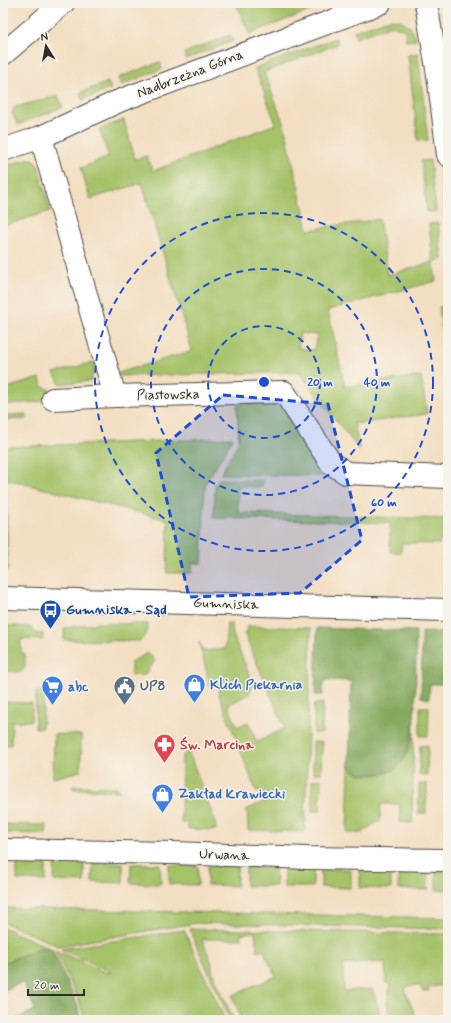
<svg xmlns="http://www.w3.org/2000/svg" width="451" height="1023" viewBox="0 0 451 1023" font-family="Mynerve,sans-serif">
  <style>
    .green { fill: #a5c269; stroke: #68764a; fill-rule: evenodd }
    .forest { fill: #84a85d; stroke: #586a44 }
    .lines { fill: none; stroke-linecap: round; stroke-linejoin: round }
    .minor-casing { stroke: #494642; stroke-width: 24 }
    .minor { stroke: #fff; stroke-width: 22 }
    .marked { fill: #1d4ed8; fill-opacity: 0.2; stroke: #1d4ed8; stroke-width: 3; stroke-dasharray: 8 5; stroke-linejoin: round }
    .ring { fill: none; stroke: #1d4ed8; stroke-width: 2; stroke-dasharray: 7 5 }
    .labels { text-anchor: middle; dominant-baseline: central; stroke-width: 3; stroke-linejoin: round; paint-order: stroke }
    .street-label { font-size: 14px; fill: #2b2b2b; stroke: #f7f3e8 }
    .transit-label { font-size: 14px; font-weight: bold; fill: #164399; stroke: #f7f3e8; text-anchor: start }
    .shop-label { font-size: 14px; font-weight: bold; fill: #366cbe; stroke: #f7f3e8; text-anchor: start }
    .service-label { font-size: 14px; font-weight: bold; fill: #4e5e75; stroke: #f7f3e8; text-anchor: start }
    .health-label { font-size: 14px; font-weight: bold; fill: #be3a42; stroke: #f7f3e8; text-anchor: start }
    .centre { fill: #1d4ed8; stroke: #f7f3e8; stroke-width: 2 }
    .ring-label { font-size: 12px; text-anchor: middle; font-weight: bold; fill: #1d4ed8; stroke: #f7f3e8; stroke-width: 3; stroke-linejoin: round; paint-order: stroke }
  </style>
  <rect width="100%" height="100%" fill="#f7f3e8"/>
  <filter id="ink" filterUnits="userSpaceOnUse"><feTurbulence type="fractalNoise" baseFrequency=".025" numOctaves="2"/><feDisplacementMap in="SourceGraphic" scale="8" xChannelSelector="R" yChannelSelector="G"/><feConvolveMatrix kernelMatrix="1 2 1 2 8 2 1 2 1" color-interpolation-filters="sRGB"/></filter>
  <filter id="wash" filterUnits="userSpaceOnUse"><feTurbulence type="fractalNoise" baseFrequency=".012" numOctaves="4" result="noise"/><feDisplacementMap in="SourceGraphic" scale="16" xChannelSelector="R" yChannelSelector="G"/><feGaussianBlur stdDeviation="0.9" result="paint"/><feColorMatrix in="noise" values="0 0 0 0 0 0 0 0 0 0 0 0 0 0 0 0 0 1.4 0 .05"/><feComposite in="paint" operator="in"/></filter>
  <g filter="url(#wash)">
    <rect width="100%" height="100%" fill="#f3dec1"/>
    <g class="green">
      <path d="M 236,3 L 330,3 L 249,34 Z"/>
      <path d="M 390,19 C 405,19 412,26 416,40 L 406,41 L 405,30 L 392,25 L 356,38 L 354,31 Z"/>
      <path d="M 230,35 L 233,41 L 186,59 L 184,53 Z"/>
      <path d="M 336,38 L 338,44 L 264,72 L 285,128 L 308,230 L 379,219 L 388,275 L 433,262 L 429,224 L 438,223 L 442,259 L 433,262 L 436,281 L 328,310 L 345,387 L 421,376 L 427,414 L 354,424 L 360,451 L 299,372 L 119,376 L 118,373 L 192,351 L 142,183 L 90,199 L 81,168 L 109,157 L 99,129 L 124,120 L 135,159 L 147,156 L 153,171 L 276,124 L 255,68 ZM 300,333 L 317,335 L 314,350 L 298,348 Z"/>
      <path d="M 418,53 L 428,140 L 418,141 L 408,55 Z"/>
      <path d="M 160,62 L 162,69 L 121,85 L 118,78 Z"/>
      <path d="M 108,82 L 111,89 L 82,100 L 80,93 Z"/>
      <path d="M 58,96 L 63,107 L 18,125 L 12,113 L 15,107 Z"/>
      <path d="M 26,159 L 33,159 L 38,165 L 50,211 L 3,226 L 3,167 Z"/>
      <path d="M 430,160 L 436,211 L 427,212 L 421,161 Z"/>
      <path d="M 448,305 L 448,372 L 447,372 L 439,307 Z"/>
      <path d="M 94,362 L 94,370 L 91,381 L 60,384 L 54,373 Z"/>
      <path d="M 40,378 L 42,386 L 52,391 L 47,401 L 3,405 L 3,389 Z"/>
      <path d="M 273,403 L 282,407 L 324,476 L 221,474 L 239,441 L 237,404 Z"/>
      <path d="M 27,414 L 27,419 L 4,420 L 5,447 L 233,438 L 205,484 L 202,563 L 192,563 L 192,573 L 167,573 L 168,520 L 6,479 L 8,570 L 3,566 L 3,415 Z"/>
      <path d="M 219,479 L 263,481 L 262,487 L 238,486 L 238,513 L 448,519 L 448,540 L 439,540 L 439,544 L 402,543 L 401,552 L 390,552 L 390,523 L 214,518 L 215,485 Z"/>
      <path d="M 98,623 L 148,624 C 148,631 146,637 139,641 L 64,640 L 64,628 Z"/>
      <path d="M 227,623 L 232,623 L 233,635 L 253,684 L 249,694 L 228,705 L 237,727 L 248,722 L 257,742 L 285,728 L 244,633 L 248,633 L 246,626 L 311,628 L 305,832 L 248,830 L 247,809 L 264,802 L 259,790 L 256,791 L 220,697 L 217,684 L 210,686 L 199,642 L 203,651 L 225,649 Z"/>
      <path d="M 3,625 L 31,627 L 35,633 L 43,634 L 43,640 L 21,639 L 21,652 L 25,654 L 25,667 L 21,672 L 3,671 Z"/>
      <path d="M 148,653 L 155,661 L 144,675 L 131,676 L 131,662 Z"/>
      <path d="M 44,691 L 42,728 L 35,728 L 36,692 Z"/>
      <path d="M 3,702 L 32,703 L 31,721 L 12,721 L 11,745 L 3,745 Z"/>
      <path d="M 323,703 L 322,733 L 314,733 L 314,704 Z"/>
      <path d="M 420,707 L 429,707 L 428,736 L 420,736 Z"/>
      <path d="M 414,720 L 412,823 L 400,822 L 400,804 L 381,804 L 380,822 L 377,822 L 361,833 L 347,833 L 349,764 C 356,780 383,776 396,768 C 400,765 405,758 407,753 C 413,744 413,730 414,720 Z"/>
      <path d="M 54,734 L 81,735 L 81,771 L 53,778 Z"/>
      <path d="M 313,742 L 322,742 L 321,773 L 313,773 Z"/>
      <path d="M 428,745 L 427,775 L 419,774 L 420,746 Z"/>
      <path d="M 187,751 L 189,753 L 215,821 L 216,830 L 188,829 L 188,823 L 181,823 L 182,756 Z"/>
      <path d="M 321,779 L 320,811 L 312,811 L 312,780 Z"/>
      <path d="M 419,784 L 427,784 L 426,813 L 418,813 Z"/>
      <path d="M 73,786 L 116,787 L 119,791 L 73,789 Z"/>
      <path d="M 3,824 L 47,825 L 46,834 L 3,833 Z"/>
      <path d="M 17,861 L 46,862 L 46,881 L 17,880 Z"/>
      <path d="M 55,862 L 84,863 L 84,882 L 54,881 Z"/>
      <path d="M 93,863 L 123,863 L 123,883 L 92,882 Z"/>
      <path d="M 131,864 L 160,864 L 161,884 L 130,883 Z"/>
      <path d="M 169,865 L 198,866 L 198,885 L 169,884 Z"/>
      <path d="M 208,866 L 237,866 L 237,886 L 207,885 Z"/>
      <path d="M 246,867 L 275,868 L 276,886 L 246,886 Z"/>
      <rect x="284" y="868" width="29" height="19"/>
      <path d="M 321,869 L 351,869 L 351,888 L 321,887 Z"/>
      <path d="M 360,869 L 391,870 L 391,889 L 360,888 Z"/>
      <path d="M 399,870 L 428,871 L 428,890 L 398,889 Z"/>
      <path d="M 436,871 L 444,871 L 448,878 L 448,890 L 436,890 Z"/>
      <path d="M 3,908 L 448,918 L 448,929 L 196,923 L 58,946 L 3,922 Z"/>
      <path d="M 3,927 L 52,949 L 40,948 L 3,963 Z"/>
      <path d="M 189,929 L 448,934 L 448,987 L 447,985 L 428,987 L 429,991 L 423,991 L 419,985 L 407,986 L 405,990 L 417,1020 L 389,1020 L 387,1001 L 391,984 L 386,983 L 385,962 L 343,965 L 344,991 L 372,989 L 379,1009 L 380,1020 L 333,1020 L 333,1016 L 308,1020 L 242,1020 L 232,996 L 276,976 L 263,949 L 257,951 L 255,932 L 240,934 L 241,939 L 202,939 L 212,964 L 212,971 L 234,1020 L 230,1020 Z"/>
      <path d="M 184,930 L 225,1020 L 84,1020 L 81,1005 L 55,950 L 107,973 L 111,972 L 61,949 Z"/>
    </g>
    <g class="forest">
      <path d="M 317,628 L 416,631 C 415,661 421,748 397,767 C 391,773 379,774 371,774 C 360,775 354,774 349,764 L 351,681 L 324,680 L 323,695 L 315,695 Z"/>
      <path d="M 422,632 L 448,633 L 448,684 L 430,684 L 429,699 L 421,697 Z"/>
      <path d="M 40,948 L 52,949 L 78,1006 L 80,1020 L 14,1020 L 35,1010 L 23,982 L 3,991 L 3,963 Z"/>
    </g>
  </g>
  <g filter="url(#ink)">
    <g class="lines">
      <defs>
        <g id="minor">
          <path d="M 426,3 L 438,75 L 448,155"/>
          <path d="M 3,54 L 63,3"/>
          <path d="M 41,137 L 115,396 L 284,392 L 331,463 L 346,473 L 448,477"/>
          <path d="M 3,150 L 41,137 L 119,101 L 380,3"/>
          <path d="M 53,399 L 115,396"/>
          <path d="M 3,598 L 448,610"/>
          <path d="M 3,850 L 174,853 L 307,858 L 446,860"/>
        </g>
      </defs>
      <use href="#minor" class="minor-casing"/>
      <use href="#minor" class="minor"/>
    </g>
  </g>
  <path class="marked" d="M 223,395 L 328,404 L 362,540 L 300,593 L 189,597 L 156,453 Z"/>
  <g class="ring">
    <circle cx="264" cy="382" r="56"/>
    <circle cx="264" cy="382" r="113"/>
    <circle cx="264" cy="382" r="169"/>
  </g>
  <defs>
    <symbol id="bus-pin" viewBox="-11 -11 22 30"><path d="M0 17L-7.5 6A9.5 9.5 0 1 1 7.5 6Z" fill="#1a4fb4" stroke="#f7f3e8"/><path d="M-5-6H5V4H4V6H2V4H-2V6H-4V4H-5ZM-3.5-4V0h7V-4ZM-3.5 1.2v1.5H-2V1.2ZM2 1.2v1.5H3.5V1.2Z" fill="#fff"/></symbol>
    <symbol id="shop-pin" viewBox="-11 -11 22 30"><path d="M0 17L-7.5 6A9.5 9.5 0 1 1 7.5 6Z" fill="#3f7fe0" stroke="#f7f3e8"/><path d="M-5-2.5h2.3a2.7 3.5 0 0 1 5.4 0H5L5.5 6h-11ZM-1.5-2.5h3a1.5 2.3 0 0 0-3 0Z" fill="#fff"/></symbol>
    <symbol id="civic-pin" viewBox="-11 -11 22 30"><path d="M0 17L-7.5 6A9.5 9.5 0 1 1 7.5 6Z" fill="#5c6f8a" stroke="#f7f3e8"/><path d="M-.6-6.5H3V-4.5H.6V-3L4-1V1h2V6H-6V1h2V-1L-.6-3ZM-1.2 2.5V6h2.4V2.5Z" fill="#fff"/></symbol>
    <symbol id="supermarket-pin" viewBox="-11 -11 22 30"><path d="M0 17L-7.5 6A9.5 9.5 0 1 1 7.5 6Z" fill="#3f7fe0" stroke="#f7f3e8"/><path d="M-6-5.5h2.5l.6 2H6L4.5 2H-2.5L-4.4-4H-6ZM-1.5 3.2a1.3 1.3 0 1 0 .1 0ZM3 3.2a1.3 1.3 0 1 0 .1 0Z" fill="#fff"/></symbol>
    <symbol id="pharmacy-pin" viewBox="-11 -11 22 30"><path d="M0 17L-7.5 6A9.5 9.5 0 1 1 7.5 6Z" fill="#e0444e" stroke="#f7f3e8"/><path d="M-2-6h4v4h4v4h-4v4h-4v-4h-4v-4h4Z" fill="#fff"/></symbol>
  </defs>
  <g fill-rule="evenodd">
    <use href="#bus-pin" x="38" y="598" width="25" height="34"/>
    <use href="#shop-pin" x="182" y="672" width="25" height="34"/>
    <use href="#civic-pin" x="112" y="674" width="25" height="34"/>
    <use href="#supermarket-pin" x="40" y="674" width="25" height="34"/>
    <use href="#pharmacy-pin" x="152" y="732" width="25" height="34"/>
    <use href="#shop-pin" x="150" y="782" width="25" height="34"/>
  </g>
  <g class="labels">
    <g class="street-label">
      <text transform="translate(190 74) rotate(-21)">Nadbrzeżna Górna</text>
      <text transform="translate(168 395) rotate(-1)">Piastowska</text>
      <text transform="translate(226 604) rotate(2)">Gumniska</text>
      <text transform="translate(224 855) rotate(2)">Urwana</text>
    </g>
    <g class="transit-label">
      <text x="66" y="610">Gumniska - Sąd</text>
    </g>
    <g class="shop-label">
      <text x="210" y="685">Klich Piekarnia</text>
      <text x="68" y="687">abc</text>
      <text x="178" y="794">Zakład Krawiecki</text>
    </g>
    <g class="service-label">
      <text x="140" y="686">UP8</text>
    </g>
    <g class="health-label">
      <text x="180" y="745">Św. Marcina</text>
    </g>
  </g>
  <circle cx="264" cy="382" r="6" class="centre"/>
  <g class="ring-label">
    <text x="320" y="386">20 m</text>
    <text x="377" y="386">40 m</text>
    <text x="384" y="506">60 m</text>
  </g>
  <rect width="451" height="1023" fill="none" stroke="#f7f3e8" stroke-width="16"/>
  <g transform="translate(46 46) rotate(349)" stroke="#f7f3e8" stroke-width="3" paint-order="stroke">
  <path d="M0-3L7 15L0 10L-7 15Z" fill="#2b2b2b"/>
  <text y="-6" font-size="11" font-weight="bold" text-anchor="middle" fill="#2b2b2b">N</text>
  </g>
  <path d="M28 989v6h56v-6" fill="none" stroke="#2b2b2b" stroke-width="2"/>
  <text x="34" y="989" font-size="12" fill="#2b2b2b" stroke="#f7f3e8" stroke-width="3" paint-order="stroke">20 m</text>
</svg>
